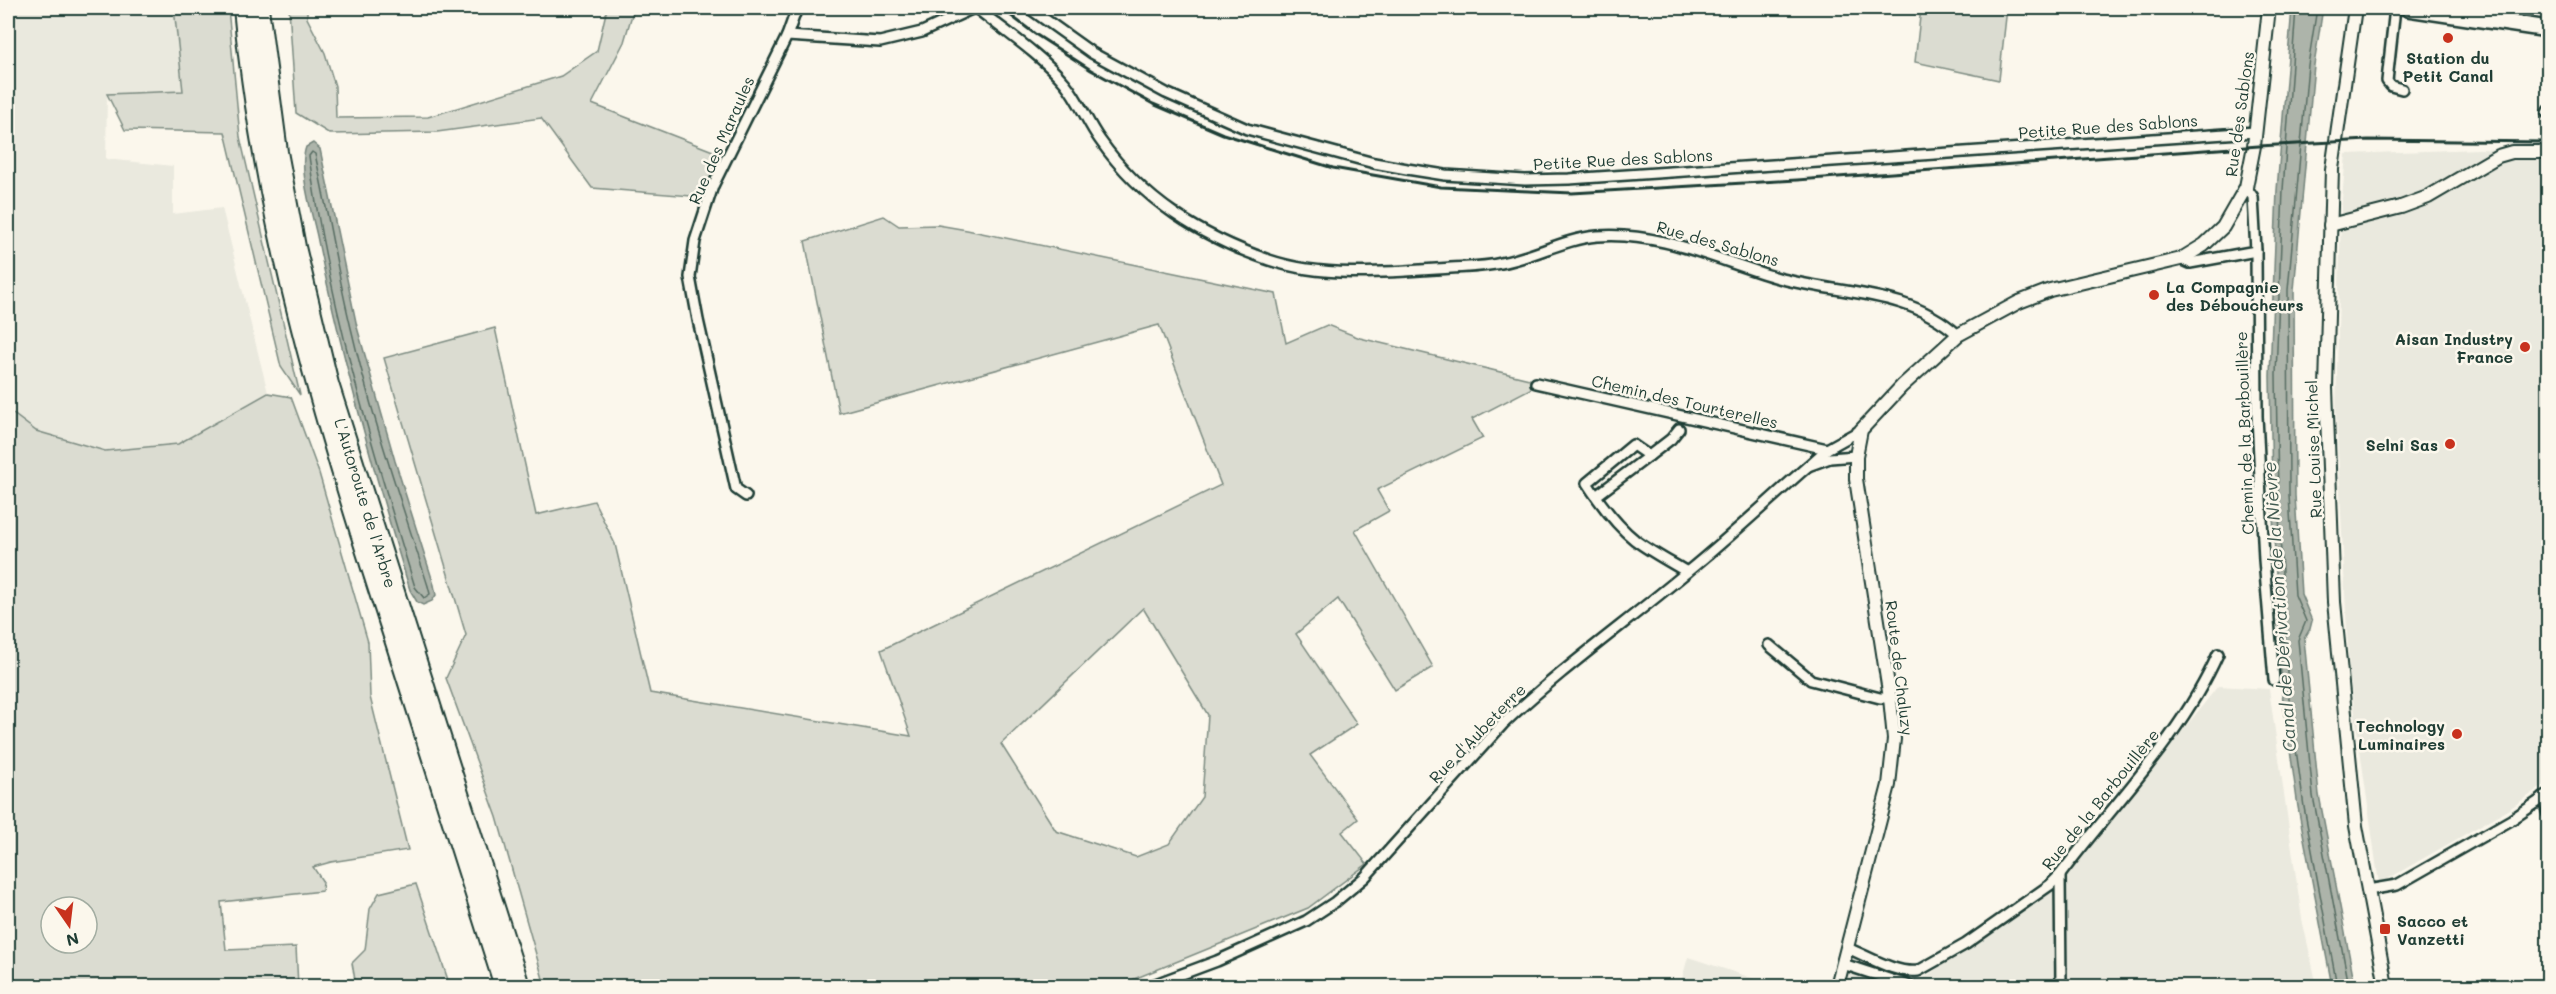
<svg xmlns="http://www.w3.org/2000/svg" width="2556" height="994" viewBox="0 0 2556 994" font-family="Mali,sans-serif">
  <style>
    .built { fill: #eae9de }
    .green { fill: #dbdcd1; stroke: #7d8c82; stroke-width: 1.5; fill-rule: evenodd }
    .water { fill: #adb4aa; stroke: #74847b; stroke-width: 1.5 }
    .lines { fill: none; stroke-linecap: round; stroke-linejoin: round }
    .shore { stroke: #586d63; stroke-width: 1.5 }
    .minor-casing { stroke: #1f3d34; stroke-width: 14 }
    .tertiary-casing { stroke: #1f3d34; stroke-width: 16 }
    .primary-casing { stroke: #1f3d34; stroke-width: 20 }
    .motorway-casing { stroke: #1f3d34; stroke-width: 22 }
    .minor { stroke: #fbf7ec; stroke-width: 9 }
    .tertiary { stroke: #fbf7ec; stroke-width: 12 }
    .primary { stroke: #fbf7ec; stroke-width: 15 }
    .motorway { stroke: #fbf7ec; stroke-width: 18 }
    .rail { stroke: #1f3d34; stroke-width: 3 }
    .poi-dot { fill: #c8321e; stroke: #fbf7ec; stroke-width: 2 }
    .labels { text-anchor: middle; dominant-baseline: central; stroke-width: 5; stroke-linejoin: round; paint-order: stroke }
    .poi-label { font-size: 16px; font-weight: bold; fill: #1f3d34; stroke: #fbf7ec; text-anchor: end }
    .street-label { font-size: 16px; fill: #1f3d34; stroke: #fbf7ec }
    .water-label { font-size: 18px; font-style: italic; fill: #425b52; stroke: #fbf7ec }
  </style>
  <rect width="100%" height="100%" fill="#fbf7ec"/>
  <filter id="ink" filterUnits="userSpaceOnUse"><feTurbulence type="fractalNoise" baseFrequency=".0167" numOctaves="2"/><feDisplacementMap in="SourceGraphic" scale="12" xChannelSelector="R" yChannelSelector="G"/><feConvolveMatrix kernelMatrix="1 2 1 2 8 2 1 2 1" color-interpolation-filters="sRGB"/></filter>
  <g filter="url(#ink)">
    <g class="built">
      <path d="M 8,8 L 174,8 L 183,91 L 107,95 L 106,159 L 173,166 L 173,214 L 222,208 L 268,393 L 178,444 L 104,451 L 36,431 L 8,410 L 8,152 L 14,141 L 8,141 Z"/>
      <path d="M 2479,149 L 2548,152 L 2548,783 L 2509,809 L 2379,884 L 2349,672 L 2336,412 L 2341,211 L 2346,154 Z"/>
      <path d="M 2218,686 L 2269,689 L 2302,919 L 2317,986 L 1828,986 L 1838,952 L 1921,980 L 2043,896 L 2111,821 Z"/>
      <path d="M 1688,957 L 1776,986 L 1680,986 Z"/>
    </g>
    <g class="green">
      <path d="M 174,8 L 228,8 L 240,137 L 300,395 L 281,367 L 225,132 L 125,130 L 107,94 L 183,91 Z"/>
      <path d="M 289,8 L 307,8 L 307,18 L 325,53 L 335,86 L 336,118 L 428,117 L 561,76 L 597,51 L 607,8 L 634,8 L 624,42 L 592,104 L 718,153 L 704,197 L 592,188 L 541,118 L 437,132 L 330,134 L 296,113 Z"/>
      <path d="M 1921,8 L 2007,8 L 1999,80 L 1915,62 Z"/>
      <path d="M 884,216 L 899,226 L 938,225 L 967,230 L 1276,294 L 1286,343 L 1327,325 L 1360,338 L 1529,379 L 1532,388 L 1472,419 L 1483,438 L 1377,490 L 1389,511 L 1355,530 L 1433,667 L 1395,690 L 1338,599 L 1296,634 L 1357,724 L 1310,755 L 1358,819 L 1342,832 L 1367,864 L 1308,908 L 1117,986 L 545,986 L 497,817 L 446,678 L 466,635 L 384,358 L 495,328 L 536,515 L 594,501 L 615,544 L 650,693 L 911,736 L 881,650 L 1221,485 L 1159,325 L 839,413 L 805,241 ZM 1143,608 L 1208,715 L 1202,797 L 1169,844 L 1136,857 L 1056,831 L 1001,744 Z"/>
      <path d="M 268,393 L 291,397 L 319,473 L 368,642 L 370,697 L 408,850 L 331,862 L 313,867 L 323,882 L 322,891 L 221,902 L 226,950 L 296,947 L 298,986 L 8,986 L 8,410 L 36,431 L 105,451 L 178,444 ZM 51,907 L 87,907 L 87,943 L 51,943 Z"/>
      <path d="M 416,884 L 450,986 L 356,986 L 352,963 L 365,950 L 370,909 L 379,893 Z"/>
    </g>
    <g class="water">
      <path d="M 2292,8 L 2323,8 L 2314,65 L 2294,290 L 2295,495 L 2301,594 L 2312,621 L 2310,629 L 2304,639 L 2319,795 L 2355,986 L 2332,986 L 2298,807 L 2282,693 L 2272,495 L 2270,376 L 2277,190 Z"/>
      <path d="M 313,143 L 320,149 L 357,327 L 395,461 L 434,585 L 436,595 L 432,601 L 423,605 L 417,602 L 410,590 C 374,473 341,356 317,236 C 312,213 298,169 306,147 Z"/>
    </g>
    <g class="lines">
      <g class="shore">
        <path d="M 2296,8 L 2283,190 L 2276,375 L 2278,495 L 2288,692 L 2304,807 L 2337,986"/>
        <path d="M 2317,8 L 2308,65 L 2288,290 L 2289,495 L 2295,595 L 2306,621 L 2298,640 L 2313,796 L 2349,986"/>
        <path d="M 312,152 L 315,154 C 328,212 337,271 351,328 C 371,415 401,501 428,586 L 430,594 L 424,598 L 415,587 C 372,447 328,302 309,156 Z"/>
      </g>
      <defs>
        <g id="minor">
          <path d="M 976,8 C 1005,31 1041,55 1065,83 C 1079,100 1087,122 1100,140 C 1143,201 1200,236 1269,260 C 1325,279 1393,272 1451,268 C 1468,267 1485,267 1501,263 C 1534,257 1564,239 1597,236 C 1659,231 1717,260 1775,277 C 1836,295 1907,288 1958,335"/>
          <path d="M 1029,8 L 1092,53 L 1166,93 L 1247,129 L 1374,163 L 1407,169 L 1445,175 L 1525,180 L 1569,179 L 2255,132"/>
          <path d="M 2395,8 L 2387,81 L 2391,86 L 2402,89"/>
          <path d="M 787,36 L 880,42 L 922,32 L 974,8"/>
          <path d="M 2547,113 L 2548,111"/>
          <path d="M 2246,187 L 2253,197 L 2256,251 L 2257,416 L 2264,560 L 2274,680"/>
          <path d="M 2181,259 L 2190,263 L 2256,251"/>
          <path d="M 1536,383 L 1827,449"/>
          <path d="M 1649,456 L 1671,439 L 1679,429"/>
          <path d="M 1856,456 L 1830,458 L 1808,466 L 1827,449 L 1861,430"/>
          <path d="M 746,496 L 736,489 L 698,320 L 690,277 L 695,241 L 713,186 L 787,36 L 797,8"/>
          <path d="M 1596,496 L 1649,456 L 1633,445 L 1587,483 C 1600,503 1616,525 1635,540 C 1651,552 1670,562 1687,572"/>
          <path d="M 1769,645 L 1811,680 L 1880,698 L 1890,698"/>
          <path d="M 2543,798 L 2548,814"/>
          <path d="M 2060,875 L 2061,986"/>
          <path d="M 2368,890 L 2397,885 L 2511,820 L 2548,795"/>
          <path d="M 1847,948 C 1868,956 1895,974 1918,971 L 1966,944 L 2050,885 L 2060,875 C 2114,803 2181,737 2218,654"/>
          <path d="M 1843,964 L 1910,986"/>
          <path d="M 1150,986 L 1217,961 L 1306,921 L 1335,902 L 1365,877 L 1503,724 C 1561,669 1626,623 1687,572 C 1729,538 1768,501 1808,466"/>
        </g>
        <g id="tertiary">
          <path d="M 2355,8 L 2332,169 L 2326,388 L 2334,602 L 2356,826 L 2386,986"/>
          <path d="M 2330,225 L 2401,207 L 2428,197 L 2498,156 L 2512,152 L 2548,152"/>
          <path d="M 1837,986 L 1889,785 L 1894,739 L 1890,698 L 1856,479 L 1856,456 L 1861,430 L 1902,386 L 1958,335 L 2019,302 L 2050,290 L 2181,259 L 2204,245 L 2223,227 L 2246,187 L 2254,146 L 2269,8"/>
        </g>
        <path id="primary" d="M 2408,8 L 2548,29"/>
        <g id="motorway">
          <path d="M 243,8 C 263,224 326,431 393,636 C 430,753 467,870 504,986"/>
          <path d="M 259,8 L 278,152 L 296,247 L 329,384 L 520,986"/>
        </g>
      </defs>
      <use href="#minor" class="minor-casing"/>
      <use href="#tertiary" class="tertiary-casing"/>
      <use href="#primary" class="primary-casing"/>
      <use href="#motorway" class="motorway-casing"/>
      <use href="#minor" class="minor"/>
      <use href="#tertiary" class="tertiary"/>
      <use href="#primary" class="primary"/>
      <use href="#motorway" class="motorway"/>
      <path class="rail" d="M 1001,8 L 1035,34 L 1091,70 L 1153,104 L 1223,134 L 1333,168 L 1441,187 L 1572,193 L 1797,180 L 2259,146 L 2368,140 L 2548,142"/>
    </g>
  </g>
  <g class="poi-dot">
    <circle cx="2448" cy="38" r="6"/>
    <circle cx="2154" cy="295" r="6"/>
    <circle cx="2525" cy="347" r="6"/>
    <circle cx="2450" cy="444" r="6"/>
    <circle cx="2457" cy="734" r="6"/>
    <rect x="2379" y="923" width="12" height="12" rx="3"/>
  </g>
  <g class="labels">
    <g class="poi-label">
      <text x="2448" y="57" text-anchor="middle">Station du<tspan x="2448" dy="18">Petit Canal</tspan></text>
      <text x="2166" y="286" text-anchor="start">La Compagnie<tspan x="2166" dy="18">des Déboucheurs</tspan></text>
      <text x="2513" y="338">Aisan Industry<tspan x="2513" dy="18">France</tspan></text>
      <text x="2438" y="444">Selni Sas</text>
      <text x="2445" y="725">Technology<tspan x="2445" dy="18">Luminaires</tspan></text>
      <text x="2397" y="920" text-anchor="start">Sacco et<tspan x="2397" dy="18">Vanzetti</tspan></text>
    </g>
    <g class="street-label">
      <text transform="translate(2239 114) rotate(-82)">Rue des Sablons</text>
      <text transform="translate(2108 126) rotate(-4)">Petite Rue des Sablons</text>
      <text transform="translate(721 140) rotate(-66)">Rue des Maraules</text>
      <text transform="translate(1623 159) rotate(-3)">Petite Rue des Sablons</text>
      <text transform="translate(1718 243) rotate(16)">Rue des Sablons</text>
      <text transform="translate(1685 401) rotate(13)">Chemin des Tourterelles</text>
      <text transform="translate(2244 433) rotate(-92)">Chemin de la Barbouillère</text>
      <text transform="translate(2313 449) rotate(-92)">Rue Louise Michel</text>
      <text transform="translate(366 503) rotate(73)">L'Autoroute de l'Arbre</text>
      <text transform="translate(1900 668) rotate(83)">Route de Chaluzy</text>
      <text transform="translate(1477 733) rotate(-46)">Rue d'Aubeterre</text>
      <text transform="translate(2100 799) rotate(-51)">Rue de la Barbouillère</text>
    </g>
    <g class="water-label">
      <text transform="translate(2279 607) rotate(-94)">Canal de Dérivation de la Nièvre</text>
    </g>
  </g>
  <rect width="2556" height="994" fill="none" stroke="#fbf7ec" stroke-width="30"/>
  <rect x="15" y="15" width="2526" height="964" fill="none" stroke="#1f3d34" stroke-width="2" filter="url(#ink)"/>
  <g transform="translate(69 925) rotate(166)"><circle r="28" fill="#fbf7ec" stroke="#a3ada2" stroke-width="1.5"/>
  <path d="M0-4.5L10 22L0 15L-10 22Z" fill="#c8321e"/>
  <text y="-9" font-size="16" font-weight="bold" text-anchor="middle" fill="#1f3d34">N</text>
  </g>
</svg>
